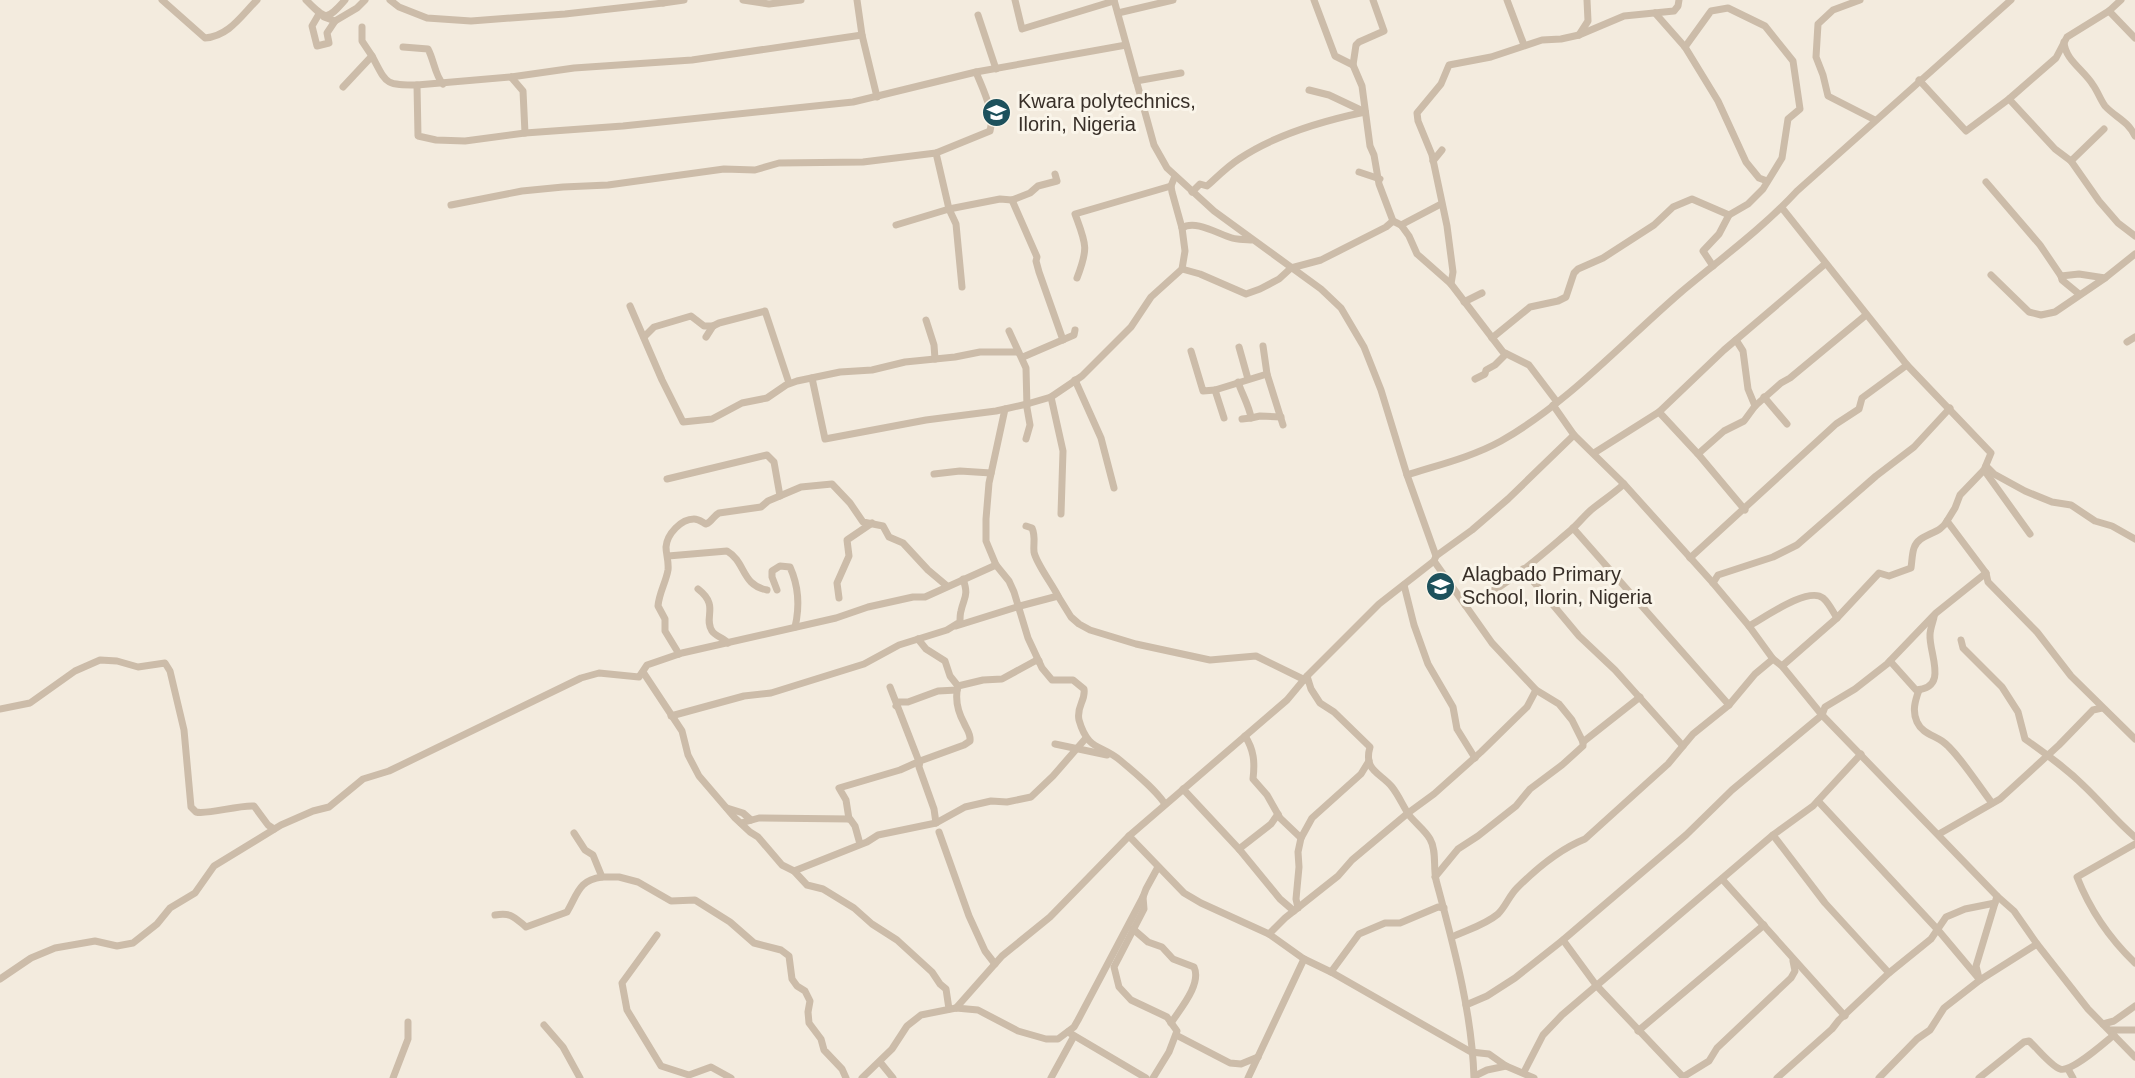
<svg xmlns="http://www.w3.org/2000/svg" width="2135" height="1078" viewBox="0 0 2135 1078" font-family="Arial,sans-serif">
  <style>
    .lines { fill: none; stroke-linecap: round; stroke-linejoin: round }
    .minor { stroke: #ccbca9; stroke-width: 7 }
    .labels { text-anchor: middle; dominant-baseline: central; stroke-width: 6; stroke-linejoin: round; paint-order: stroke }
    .poi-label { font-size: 20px; fill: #393029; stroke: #faf5ea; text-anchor: start }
  </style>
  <rect width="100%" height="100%" fill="#f3ebde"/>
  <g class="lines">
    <g class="minor">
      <path d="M 162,0 L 205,38 C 229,36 241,16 257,0"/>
      <path d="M 306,0 C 325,19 326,22 345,0"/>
      <path d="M 390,0 L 399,7 L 427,18 L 471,21 L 565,14 L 663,3 L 663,0"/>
      <path d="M 743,0 L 769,4 L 801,0"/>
      <path d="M 857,0 L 862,35"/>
      <path d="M 1015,0 L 1022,29 L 1114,1"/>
      <path d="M 1114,0 L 1154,145 L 1167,168 L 1214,211 L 1321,289 L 1341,308 L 1364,347 L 1381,390 L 1407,475 L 1436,556 L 1434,561 L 1379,604 L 1307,676 L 1287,700 L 1129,836 L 1184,893 L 1201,903 L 1269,934 L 1304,959 L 1331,972 L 1471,1052 L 1489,1054 L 1506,1066 L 1534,1078"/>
      <path d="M 1314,0 L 1335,56 L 1353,65"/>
      <path d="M 1373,0 L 1384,31 L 1359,42 L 1356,45 L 1353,65 L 1362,86 L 1370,146 L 1374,155 L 1379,184 L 1393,221 L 1401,225 L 1409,236 L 1417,254 L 1451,284 L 1503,352 L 1529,365 L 1557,402"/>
      <path d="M 1507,0 L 1524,45"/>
      <path d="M 1860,0 L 1833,10 L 1818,24 L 1816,57 L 1823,75 L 1828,96 L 1875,120"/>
      <path d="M 663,3 L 684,0"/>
      <path d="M 2109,11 L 2135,38"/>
      <path d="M 1118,13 L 1173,0"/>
      <path d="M 1655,13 L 1685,47 L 1718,101 L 1746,162 L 1759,178 L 1767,181"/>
      <path d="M 319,14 L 312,26 L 317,46 L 329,43 L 327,33 L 335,21 L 324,17"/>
      <path d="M 978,15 L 996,69"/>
      <path d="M 335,21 L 357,8 L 365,0"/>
      <path d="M 362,27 L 362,41 L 372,56"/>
      <path d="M 1579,35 L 1588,21 L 1587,0"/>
      <path d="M 2064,42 C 2065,60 2084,70 2093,85 C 2098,92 2100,99 2105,106 C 2115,117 2128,121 2135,136"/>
      <path d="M 403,47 L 428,49 C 434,60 435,76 443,84"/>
      <path d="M 511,77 L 523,91 L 525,133"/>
      <path d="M 1919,80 L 1966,131 L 2009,99 L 2056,58 L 2067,37 L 2109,11 L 2121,0"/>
      <path d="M 1136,81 L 1181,73"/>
      <path d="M 417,85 L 511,77 L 574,68 L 692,60 L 862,35 L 877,97"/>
      <path d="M 343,87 L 372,56 C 387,84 384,85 417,85 L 418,136 L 436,140 L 465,141 L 525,133 L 623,126 L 853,102 L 976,72 L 1126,45"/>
      <path d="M 1309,90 L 1329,95 L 1365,112"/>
      <path d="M 2009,99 L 2055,149 L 2071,161 L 2099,201 L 2118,223 L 2135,236"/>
      <path d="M 936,153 L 949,209 L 956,224 L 962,287"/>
      <path d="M 1433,161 L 1442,150"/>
      <path d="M 2071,161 L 2104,129"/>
      <path d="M 1359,172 L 1380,179"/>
      <path d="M 1986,182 L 2040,245 L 2061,276 L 2062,280 L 2079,294"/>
      <path d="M 1192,192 L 1200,184 L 1207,186 C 1217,177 1228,166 1239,159 C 1276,134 1322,121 1365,112"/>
      <path d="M 1012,200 L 1037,257 L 1036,261 L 1039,272 L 1063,340"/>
      <path d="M 451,205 L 522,191 L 563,187 L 608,185 L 724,169 L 755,170 L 779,163 L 863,162 L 936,153 L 990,131 C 995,112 983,90 976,72"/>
      <path d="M 1782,208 L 1907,365 L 1991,453 L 1984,470 L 1960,495 L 1955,508 L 1947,521 L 1986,573 L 1988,582 L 2037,632 L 2071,676 L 2135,739"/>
      <path d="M 896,225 L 949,209 L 1000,199 L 1012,200 L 1030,193 L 1038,186 L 1057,181 L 1055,174"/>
      <path d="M 1401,225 L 1441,204"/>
      <path d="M 1182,228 C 1195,219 1218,234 1232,238 C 1238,240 1244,239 1251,240"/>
      <path d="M 1713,266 L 1703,251 L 1719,234 L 1729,215"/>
      <path d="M 1182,269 L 1200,274 L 1246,294 L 1260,289 L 1279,279 L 1291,268 L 1321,260 L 1386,227 L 1393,221"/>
      <path d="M 1991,275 L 2029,312 L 2041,315 L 2055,312 L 2105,278"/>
      <path d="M 2061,276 L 2079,274 L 2105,278 L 2135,254"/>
      <path d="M 1077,278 C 1089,247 1086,244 1075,214 L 1171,186"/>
      <path d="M 1451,284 L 1453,272 L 1447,226 L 1432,155 L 1418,121 L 1417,113 L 1441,84 L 1449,65 L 1491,57 L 1542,40 L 1561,39 L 1579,35 L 1624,16 L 1674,11 L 1678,6 L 1679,0"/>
      <path d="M 1464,302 L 1482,293"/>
      <path d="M 630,306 L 662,380 L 683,422 L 712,419 L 742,403 L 767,398 L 786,385 L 797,381 L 840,372 L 872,370 L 905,362 L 955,357 L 980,352 L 1018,352"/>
      <path d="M 926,320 L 934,345 L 935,359"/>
      <path d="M 1009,331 L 1026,368 L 1027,408 L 1030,425 L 1026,439"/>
      <path d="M 644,337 L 654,327 L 691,316 L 704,326 L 713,326"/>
      <path d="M 706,337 L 713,326 L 719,323 L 765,311 L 789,383"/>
      <path d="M 1492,338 L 1530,307 L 1558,301 L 1566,297 L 1574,273 L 1578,269 L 1603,258 L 1654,225 L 1673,207 L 1692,199 L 1729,215 L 1748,204 L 1763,189 L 1782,158 L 1788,119 L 1800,109 L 1793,61 L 1765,26 L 1728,8 L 1711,11 L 1685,47"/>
      <path d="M 1736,340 L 1743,351 L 1748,389 L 1755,406"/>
      <path d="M 2127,342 L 2135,337"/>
      <path d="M 1263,346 L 1267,374 L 1283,425"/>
      <path d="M 1239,347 L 1248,379"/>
      <path d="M 1191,351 L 1203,391 L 1215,390 L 1267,374"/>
      <path d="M 1023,357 L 1074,335 L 1075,330"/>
      <path d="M 812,378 L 825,439 L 926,420 L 996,411 L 1027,404 L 1051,397 L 1082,376 L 1131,327 L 1151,297 L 1182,269 L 1185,251 L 1182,228 L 1172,192 L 1171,186 L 1175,176"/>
      <path d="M 1475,379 L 1485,374 L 1486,370 L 1495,365 L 1506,354"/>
      <path d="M 1075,380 L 1101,438 L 1114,488"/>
      <path d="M 1238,382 C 1242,394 1250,408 1251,418 L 1260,416 L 1281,417"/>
      <path d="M 1215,390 L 1224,418"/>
      <path d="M 1051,397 L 1063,451 L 1061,514"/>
      <path d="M 1764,397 L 1787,424"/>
      <path d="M 1553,405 L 1574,435 L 1624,484 L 1713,583 L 1749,626 L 1773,659 L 1782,666 L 1822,715 L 1997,896 L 2014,911 L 2037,944 L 2088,1009 L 2135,1057"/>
      <path d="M 1005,409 L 989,483 L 986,519 L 986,541 L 996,565 L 1009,581 L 1014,592 L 1028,638 L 1042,668 L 1052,680 L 1073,680 L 1084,689 C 1086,701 1076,706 1079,720 C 1088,752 1102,744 1121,761 C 1136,774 1154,788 1165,804"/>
      <path d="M 1659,412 L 1698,454 L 1745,510"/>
      <path d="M 1242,419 L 1251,418"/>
      <path d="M 1594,453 L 1659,412 L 1724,350 L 1825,264"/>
      <path d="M 1698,454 L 1724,431 L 1744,421 L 1755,406 L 1781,383 L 1790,378 L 1866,315"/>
      <path d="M 1986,466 L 1994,474 L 2025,491 L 2052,502 L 2071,505 L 2095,521 L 2112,526 L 2135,539"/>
      <path d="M 1984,470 L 2030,534"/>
      <path d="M 934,474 L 960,471 L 991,473"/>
      <path d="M 1407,475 C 1438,465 1472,457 1501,441 C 1568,403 1622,343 1680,293 C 1719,260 1762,229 1797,191 L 2011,0"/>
      <path d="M 667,479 L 767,455 L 774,462 L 780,496"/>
      <path d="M 1026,526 L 1032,528 C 1036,537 1033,544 1034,552 C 1036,563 1052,584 1058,596"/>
      <path d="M 1573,528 L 1729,705"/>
      <path d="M 668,556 L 727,551 C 746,562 741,585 767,590"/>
      <path d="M 1436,556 L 1472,530 L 1508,499 L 1574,435"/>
      <path d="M 1690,558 L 1836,424 L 1859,409 L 1862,398 L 1907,365"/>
      <path d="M 1434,561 L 1492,643 L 1536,690 L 1559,704 L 1572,720 L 1583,742 L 1583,746 L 1562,765 L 1530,789 L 1516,806 L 1478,836 L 1458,849 L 1435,877"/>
      <path d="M 1523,569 L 1579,636 L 1615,670 L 1683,746"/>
      <path d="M 1713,583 L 1718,575 L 1773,557 L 1797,545 L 1876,476 L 1914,447 L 1950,408"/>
      <path d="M 1404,585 L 1414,625 L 1428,664 L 1453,707 L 1457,729 L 1475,758"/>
      <path d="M 698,589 C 720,606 703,617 712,631 C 715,636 724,638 728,643"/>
      <path d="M 777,590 L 772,577 L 772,571 L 780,566 L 790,567 C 799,587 800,606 795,627"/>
      <path d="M 839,598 L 837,583 L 849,556 L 847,540 L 872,523"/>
      <path d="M 1465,605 C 1505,589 1539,557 1571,530 C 1578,524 1584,516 1591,510 C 1602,501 1613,494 1624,484"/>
      <path d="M 956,626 L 1020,606 L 1058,596 L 1071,617 L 1079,624 L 1090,630 L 1136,644 L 1210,660 L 1256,656 L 1305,680"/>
      <path d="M 1749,626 C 1764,618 1808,586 1823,598 C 1829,603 1833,612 1837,618 L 1879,573 L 1889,576 L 1911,568 C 1912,561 1912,554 1914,548 C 1919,533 1940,535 1947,521"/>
      <path d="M 918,639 L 926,649 L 945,661 L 950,676 L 958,686 C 955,698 958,712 964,723 C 967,730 971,734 970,741 L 964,745 L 920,761 L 919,767 L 934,809 L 936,823"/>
      <path d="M 1961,640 L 1963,648 L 2002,687 L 2018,712 L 2025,739 C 2046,754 2066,768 2084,786 C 2102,803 2116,821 2135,837"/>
      <path d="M 679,654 L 665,631 L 665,619 L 658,606 C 659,593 666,582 668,570 C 669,561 666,555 666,547 C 667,534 681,519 694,519 C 699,519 702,522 706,524 C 712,522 713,516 719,513 L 761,507 L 768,501 L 801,487 L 832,484 L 850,503 L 863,522 L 883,526 L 889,537 L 903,543 L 928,570 L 947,586"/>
      <path d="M 1890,661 L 1916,690 C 1949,688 1929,654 1930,635 C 1930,629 1933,622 1934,617"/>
      <path d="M 1782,666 L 1837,618"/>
      <path d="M 643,672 L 682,731 L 688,755 L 699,776 L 735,818 L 750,832 L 758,837 L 782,865 L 794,871 L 807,885 L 823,889 L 854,908 L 872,924 L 897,940 L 932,972 L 940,984 L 946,989 L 949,1009"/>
      <path d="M 1307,676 L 1311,689 L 1320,703 L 1334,712 L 1370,747 C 1363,771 1381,773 1392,787 C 1399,796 1403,806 1409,815 C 1415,823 1425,830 1430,839 C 1437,851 1433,867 1436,880 C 1453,944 1472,1011 1474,1078"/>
      <path d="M 958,686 L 983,680 L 1002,679 L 1035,661 L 1039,661"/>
      <path d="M 1919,690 C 1915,701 1912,711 1917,722 C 1922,733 1933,735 1942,741 C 1956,750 1981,789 1992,803"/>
      <path d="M 896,706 L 899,702 L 908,702 L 938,691 L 957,690"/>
      <path d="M 0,709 L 30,703 L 75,671 L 100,660 L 117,661 L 138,667 L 165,663 L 170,671 L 184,730 L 191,807 L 196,812 C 208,815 237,805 254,806 L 268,825 L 274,829"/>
      <path d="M 671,716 L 744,696 L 771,693 L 864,664 L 899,645 L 947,630 L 960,622 C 960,618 960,614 961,611 C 964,597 969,596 963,579"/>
      <path d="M 1245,736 C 1254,750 1255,762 1253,779 L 1267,795 L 1280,818 L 1301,838"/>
      <path d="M 1583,742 L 1640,697"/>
      <path d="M 1055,744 L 1107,755"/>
      <path d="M 1183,789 L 1239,849 L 1280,899 L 1294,911"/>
      <path d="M 1818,801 L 1938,930 L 1980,980"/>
      <path d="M 727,808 L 743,813 L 751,820"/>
      <path d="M 849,819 L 846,800 L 839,788 L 900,770 L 920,761 L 918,759 L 890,687"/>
      <path d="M 741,823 L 759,818 L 850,819 L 855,826 L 860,844"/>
      <path d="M 939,832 L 969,916 L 985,951 L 995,964"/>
      <path d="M 574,833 L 585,850 L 593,855 L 602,877 L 619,877 L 638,882 L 671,901 L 695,900 L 730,922 L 754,943 L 781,950 L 789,956 L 792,979 L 797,986 L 805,991 L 810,1001 L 808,1012 L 809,1023 L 821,1039 L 824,1050 L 842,1069 L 846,1078"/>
      <path d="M 1939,834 L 2000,799 L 2059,745 L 2093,710 L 2102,708"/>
      <path d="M 1773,835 L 1825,903 L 1889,973"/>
      <path d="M 2135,844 L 2077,877 C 2090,910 2109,938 2135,963"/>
      <path d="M 1239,849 L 1271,824 L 1278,814"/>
      <path d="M 794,871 L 867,842 L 878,835 L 936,823 L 965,807 L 991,801 L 1007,802 L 1031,797 L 1053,776 L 1086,738"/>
      <path d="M 1722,879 L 1845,1016"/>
      <path d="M 1298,908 L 1296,899 L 1299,867 L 1298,852 L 1301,838 L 1312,818 L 1361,774 L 1369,761"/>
      <path d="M 495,915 C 511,912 514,917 526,927 L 567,912 C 578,893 579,880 602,877"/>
      <path d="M 1133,929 L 1148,942 L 1162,947 L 1173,959 L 1194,967 C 1202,984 1180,1009 1171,1023"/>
      <path d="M 1269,934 L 1285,918 L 1338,876 L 1352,860 L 1408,813 L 1434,794 L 1481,752 L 1527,707 L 1536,690"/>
      <path d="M 657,935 L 622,983 L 627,1010 L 661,1066 L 689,1075 L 711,1067 L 731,1078"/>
      <path d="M 1452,937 C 1467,930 1485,925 1498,914 C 1506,906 1509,896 1517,888 C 1536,869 1560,849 1585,839 L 1668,764 L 1693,734 L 1729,705 L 1755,674 L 1773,659"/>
      <path d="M 1563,940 L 1596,985 L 1684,1078"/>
      <path d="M 1331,972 L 1359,934 L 1385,923 L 1400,923 L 1438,907 L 1444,908"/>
      <path d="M 1979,978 L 1976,966 L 1995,903"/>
      <path d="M 0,979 L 31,958 L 55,948 L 95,941 L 117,946 L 133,943 L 157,924 L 170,908 L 195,893 L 214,866 L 281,825 L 313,811 L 329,807 L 363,779 L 389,771 L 581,678 L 599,673 L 639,677 L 647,665 L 682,653 L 836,618 L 868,607 L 913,597 L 925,597 L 996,565"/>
      <path d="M 1466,1005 L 1487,996 L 1515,978 L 1563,940 L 1686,835 L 1732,790 L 1822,715 L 1825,707 L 1855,689 L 1887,664 L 1936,613 L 1986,573"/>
      <path d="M 956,1008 L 1002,956 L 1050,917 L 1129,836"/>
      <path d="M 2103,1024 L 2114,1021 L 2135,1006"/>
      <path d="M 544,1025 L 563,1047 L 580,1078"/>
      <path d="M 2110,1030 L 2135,1030"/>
      <path d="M 1638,1031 L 1764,925"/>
      <path d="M 1068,1032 L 1146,1078"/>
      <path d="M 1176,1035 L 1230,1063 L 1241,1064 L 1258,1057"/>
      <path d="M 880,1062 L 893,1078"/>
      <path d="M 2068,1069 L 2073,1078"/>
      <path d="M 1524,1072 L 1543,1035 L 1562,1015 L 1773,835 L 1813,806 L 1861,754"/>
      <path d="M 1475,1076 L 1487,1070 L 1506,1066"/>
      <path d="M 1683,1077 L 1709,1061 L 1717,1048 L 1791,978 L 1795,971 L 1793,961"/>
      <path d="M 393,1078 L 408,1039 L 408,1022"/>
      <path d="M 862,1078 L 892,1049 L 907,1026 L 921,1015 L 956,1008 L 978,1010 L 1018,1031 L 1046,1039 L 1058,1039 L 1074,1027 L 1078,1020 L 1143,897"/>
      <path d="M 1051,1078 L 1074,1036"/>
      <path d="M 1153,1078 L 1169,1052 L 1177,1031 L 1167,1017 L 1131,1000 L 1119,987 L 1114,967 L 1144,909 L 1143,897 L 1146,889 L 1158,867"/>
      <path d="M 1248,1078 L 1304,959"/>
      <path d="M 1777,1078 L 1832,1029 L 1839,1020 L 1889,973 L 1931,939 L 1946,917 L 1965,909 L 1995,903 L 1997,896"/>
      <path d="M 1879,1078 L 1917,1039 L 1930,1030 L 1944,1008 L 1980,980 L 2037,944"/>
      <path d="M 1979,1078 L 2024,1042 L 2029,1041 C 2037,1048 2051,1066 2060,1069 C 2071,1073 2104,1043 2114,1035"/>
    </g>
  </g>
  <defs>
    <symbol id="school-disc" viewBox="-11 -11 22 22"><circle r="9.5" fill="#1d515c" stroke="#faf5ea"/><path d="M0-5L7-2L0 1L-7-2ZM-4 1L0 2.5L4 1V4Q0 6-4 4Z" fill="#fff"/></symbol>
  </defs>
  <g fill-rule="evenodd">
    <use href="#school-disc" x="980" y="96" width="33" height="33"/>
    <use href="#school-disc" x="1424" y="570" width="33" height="33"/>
  </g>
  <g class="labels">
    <g class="poi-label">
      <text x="1018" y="101">Kwara polytechnics,<tspan x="1018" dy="23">Ilorin, Nigeria</tspan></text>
      <text x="1462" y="574">Alagbado Primary<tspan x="1462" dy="23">School, Ilorin, Nigeria</tspan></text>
    </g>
  </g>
</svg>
